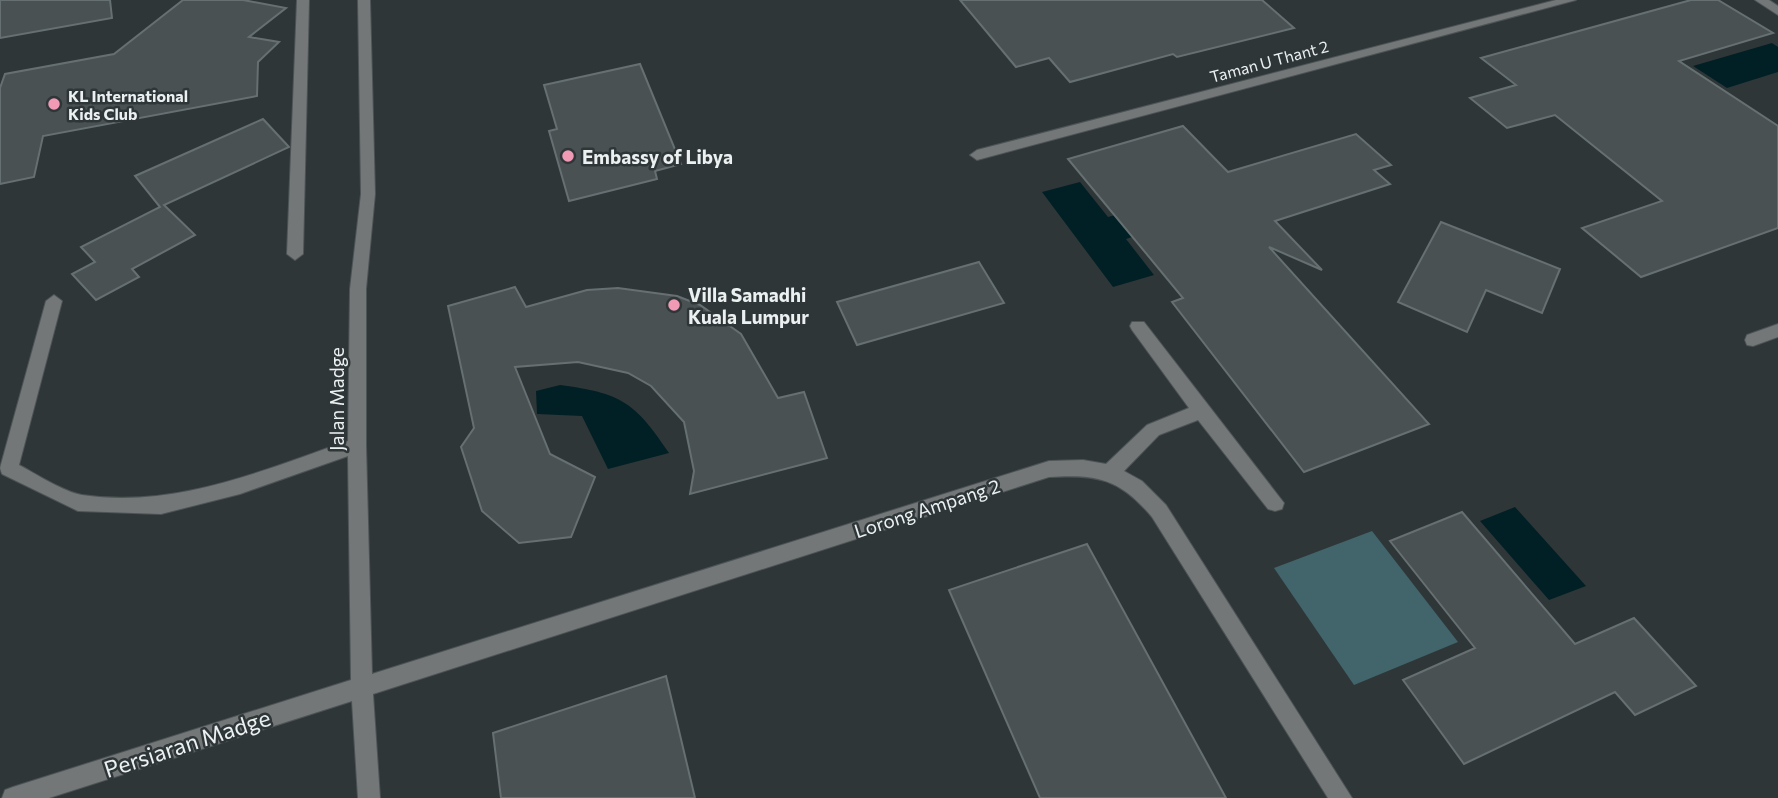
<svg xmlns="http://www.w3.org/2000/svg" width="1778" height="798" viewBox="0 0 1778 798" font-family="Commissioner,sans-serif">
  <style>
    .green { fill: #41656b }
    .water { fill: #012025 }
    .building { fill: #495153; stroke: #666f71; stroke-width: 2 }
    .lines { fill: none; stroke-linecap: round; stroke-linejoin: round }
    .minor-casing { stroke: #4d5456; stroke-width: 2 }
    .minor { fill: #737778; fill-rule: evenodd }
    .poi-dot { fill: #f09ab5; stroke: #2f3638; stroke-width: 2.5 }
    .labels { text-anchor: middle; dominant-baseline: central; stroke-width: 5; stroke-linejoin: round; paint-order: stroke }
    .far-street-label { font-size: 16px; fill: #ebf0f1; stroke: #2f3638 }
    .far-poi-label { font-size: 16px; font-weight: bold; fill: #ebf0f1; stroke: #2f3638; text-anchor: start }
    .poi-label { font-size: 19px; font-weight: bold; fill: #ebf0f1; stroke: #2f3638; text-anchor: start }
    .street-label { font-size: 19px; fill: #ebf0f1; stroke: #2f3638 }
    .near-street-label { font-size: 23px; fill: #ebf0f1; stroke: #2f3638 }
  </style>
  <rect width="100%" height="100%" fill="#2f3638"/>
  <path class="green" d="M 1372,531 L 1458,642 L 1354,685 L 1274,568 Z"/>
  <g class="water">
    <path d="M 1772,43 L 1778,47 L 1778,72 L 1727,88 L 1693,66 Z"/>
    <path d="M 1080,182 L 1108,217 L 1131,211 L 1148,232 L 1126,239 L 1154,275 L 1113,287 L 1042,192 Z"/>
    <path d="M 560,385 C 621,393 635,402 669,453 L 608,469 L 582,416 L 537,414 L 536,391 Z"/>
    <path d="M 1515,507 L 1586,586 L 1549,600 L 1480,521 Z"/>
  </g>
  <g class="building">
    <path d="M 0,0 L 110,0 L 112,18 L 0,38 Z"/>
    <path d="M 183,0 L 243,0 L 286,8 L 249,37 L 279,42 L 258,62 L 257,96 L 43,136 L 34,177 L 0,184 L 0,88 L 5,74 L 114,54 Z"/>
    <path d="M 960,0 L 1262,0 L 1294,28 L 1177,57 L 1173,54 L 1070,82 L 1049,58 L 1016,67 Z"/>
    <path d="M 1691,0 L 1718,0 L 1773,33 L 1679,61 L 1778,126 L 1778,228 L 1641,277 L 1582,228 L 1662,201 L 1555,115 L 1507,128 L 1470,98 L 1516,85 L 1481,58 Z"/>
    <path d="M 640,64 L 681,164 L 655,171 L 657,179 L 569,201 L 549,131 L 557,129 L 544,85 Z"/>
    <path d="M 263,119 L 289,147 L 164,205 L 195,235 L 132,269 L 139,277 L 96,300 L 72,274 L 95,262 L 81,247 L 160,207 L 135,176 Z"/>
    <path d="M 1183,126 L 1228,172 L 1356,134 L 1391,165 L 1374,170 L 1390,184 L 1275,221 L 1322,270 L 1269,247 L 1429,424 L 1304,472 L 1172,302 L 1183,298 L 1068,159 Z"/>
    <path d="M 1441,222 L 1560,269 L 1542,313 L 1486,290 L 1467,332 L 1398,302 Z"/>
    <path d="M 979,262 L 1004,303 L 857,345 L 837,302 Z"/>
    <path d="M 515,287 L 526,307 L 587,290 L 618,288 L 677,296 L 700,305 L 741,334 L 778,398 L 804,392 L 827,458 L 690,494 L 694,471 L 684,422 L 651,386 L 628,373 L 578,362 L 515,367 L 550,454 L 595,477 L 571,537 L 519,543 L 482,511 L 461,447 L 474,428 L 448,306 Z"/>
    <path d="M 1462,512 L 1575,644 L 1634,618 L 1696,686 L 1635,715 L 1615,692 L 1464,764 L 1403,680 L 1475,648 L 1390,541 Z"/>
    <path d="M 1087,544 L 1226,798 L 1040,798 L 949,590 Z"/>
    <path d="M 666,676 L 695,798 L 501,798 L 493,733 Z"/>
  </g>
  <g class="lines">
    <defs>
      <g id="minor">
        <path d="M 297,0 L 309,0 L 303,254 L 295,260 L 287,254 Z"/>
        <path d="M 358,0 L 370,0 L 375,194 L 366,289 L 366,445 L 372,674 L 1049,461 L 1083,460 L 1106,464 L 1147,425 L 1189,408 L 1132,330 L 1130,326 L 1132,322 L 1144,322 L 1284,503 L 1282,509 L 1275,511 L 1268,509 L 1198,420 L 1159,435 L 1124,471 L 1142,481 L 1166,505 L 1352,798 L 1328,798 L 1152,517 C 1120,479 1098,474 1049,477 L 373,694 L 380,798 L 358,798 L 352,701 L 49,798 L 2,798 L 5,790 L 13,787 L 351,680 L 348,456 L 240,494 L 161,514 L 78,511 L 2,474 L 0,468 L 46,301 L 54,295 L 62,301 L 19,465 C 36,474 64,492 82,495 C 175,509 263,470 348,441 L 350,289 L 361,194 Z"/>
        <path d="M 1556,0 L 1576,0 L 977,160 L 970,155 L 977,150 Z"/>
        <path d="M 1755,0 L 1769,0 L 1778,6 L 1778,15 Z"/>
        <path d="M 1778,324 L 1778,337 L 1753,346 L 1747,345 L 1745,340 L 1747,335 Z"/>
      </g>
    </defs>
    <use href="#minor" class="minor-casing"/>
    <use href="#minor" class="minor"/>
  </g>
  <g class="poi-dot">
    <circle cx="54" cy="104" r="7"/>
    <circle cx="568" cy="156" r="7"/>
    <circle cx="674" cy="305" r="7"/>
  </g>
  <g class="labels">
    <g class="far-street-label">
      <text transform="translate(1269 61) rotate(-15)">Taman U Thant 2</text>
    </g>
    <g class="far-poi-label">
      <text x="68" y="95">KL International<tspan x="68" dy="18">Kids Club</tspan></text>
    </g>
    <g class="poi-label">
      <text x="582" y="156">Embassy of Libya</text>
      <text x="688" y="294">Villa Samadhi<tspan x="688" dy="22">Kuala Lumpur</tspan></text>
    </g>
    <g class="street-label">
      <text transform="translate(336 399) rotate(-90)">Jalan Madge</text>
      <text transform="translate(927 508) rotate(-18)">Lorong Ampang 2</text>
    </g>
    <g class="near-street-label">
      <text transform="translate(187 743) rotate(-18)">Persiaran Madge</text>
    </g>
  </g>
</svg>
